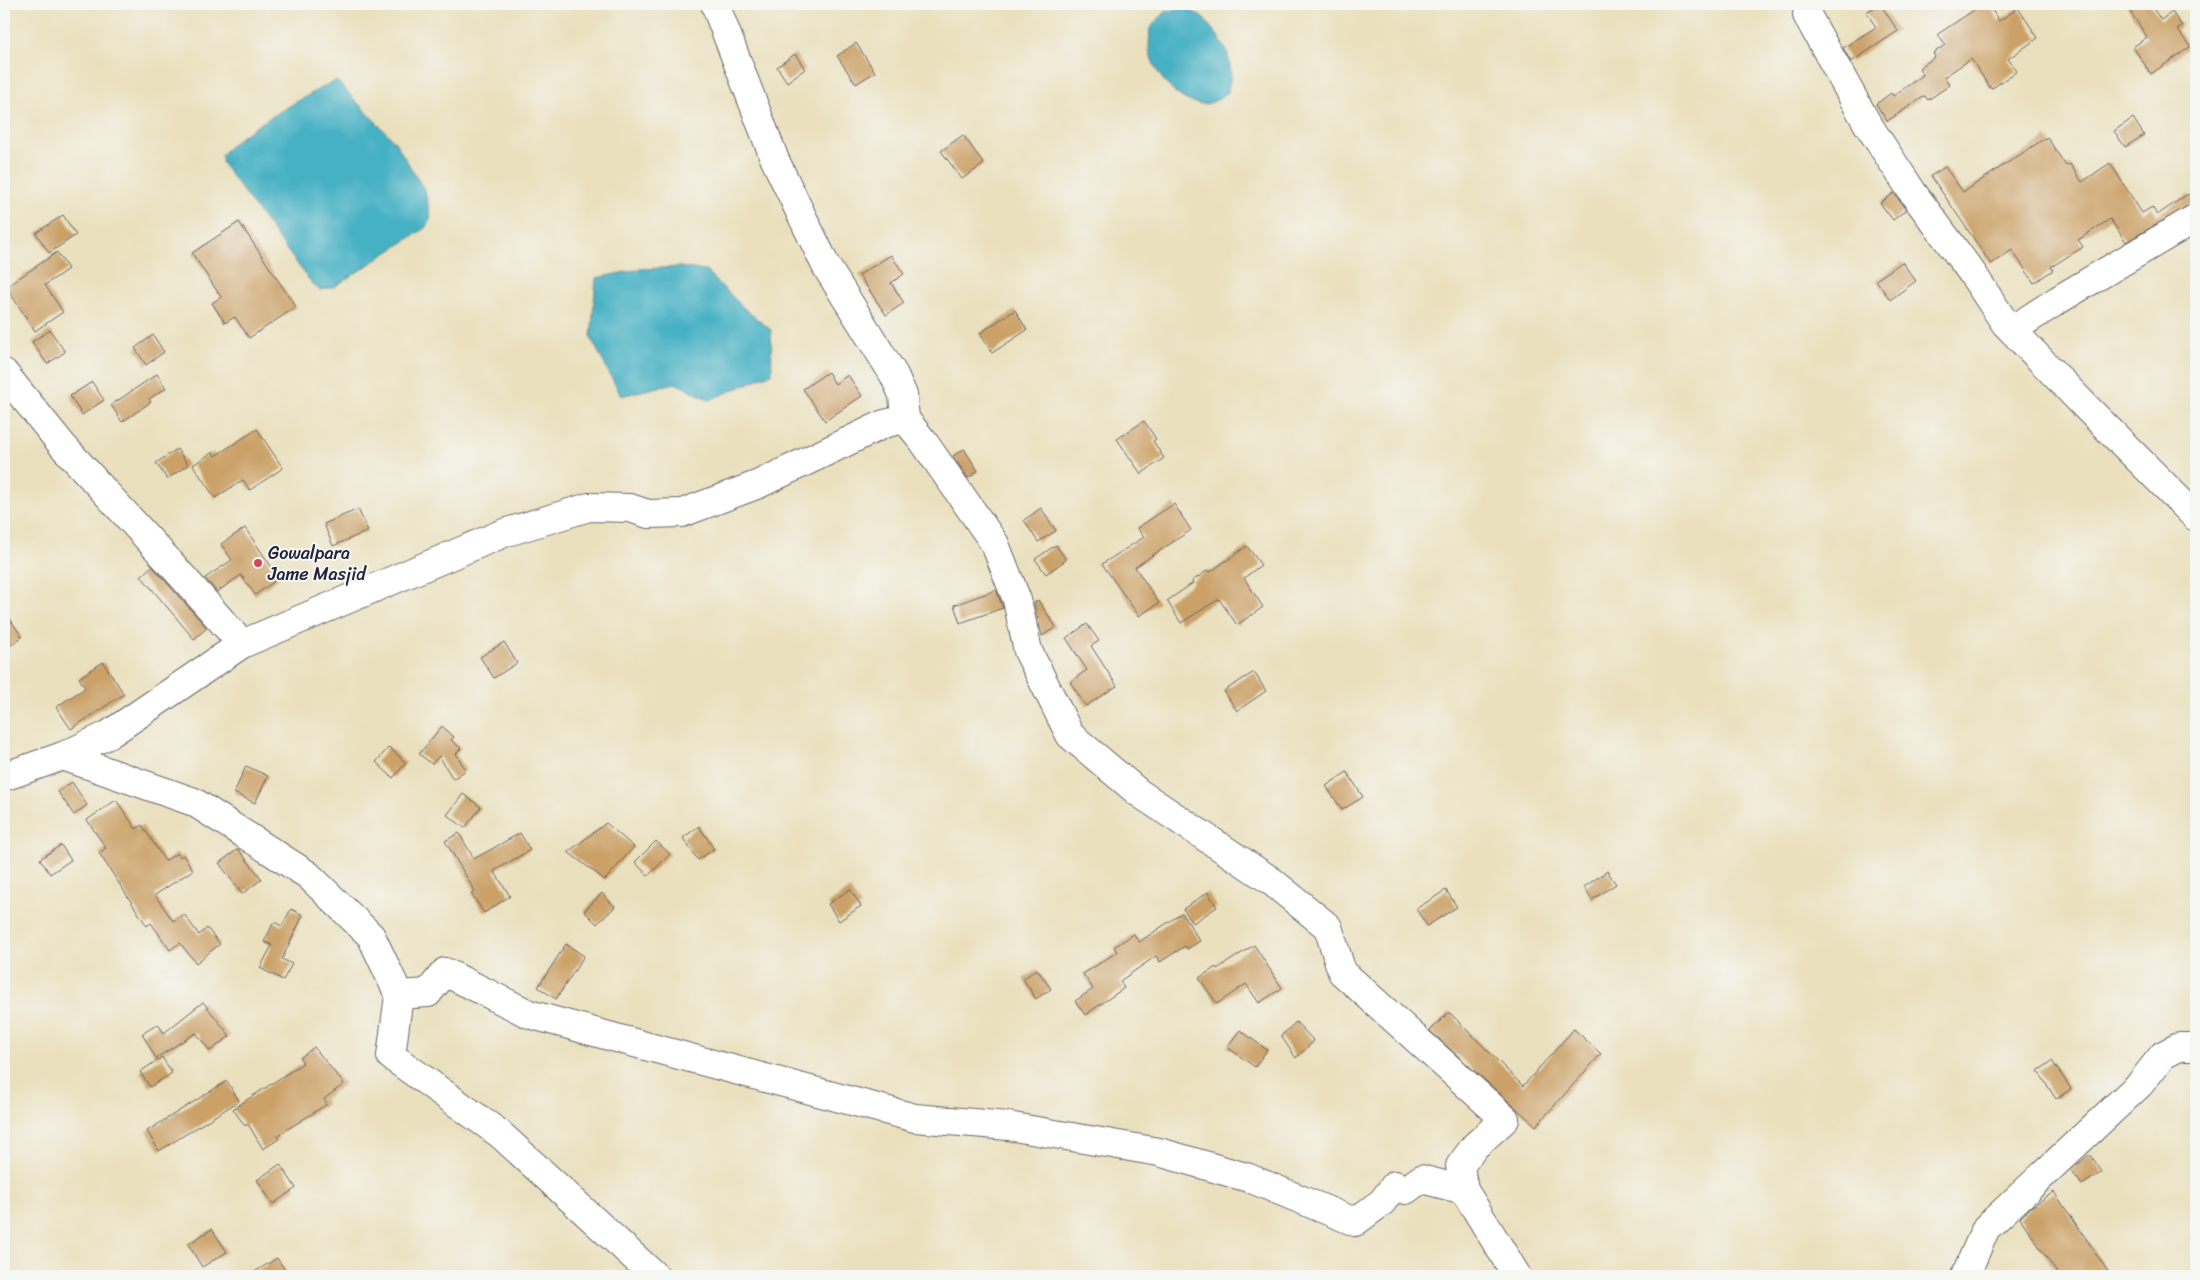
<svg xmlns="http://www.w3.org/2000/svg" width="2200" height="1280" viewBox="0 0 2200 1280" font-family="Sriracha,sans-serif">
  <style>
    .water { fill: #46b1c4; stroke: #346a80 }
    .building { fill: #cba167 }
    .lines { fill: none; stroke-linecap: round; stroke-linejoin: round }
    .minor-casing { stroke: #686468; stroke-width: 30 }
    .minor { stroke: #fff; stroke-width: 28 }
    .poi-dot { fill: #d1495b; stroke: #f6f6f2; stroke-width: 2 }
    .labels { text-anchor: middle; dominant-baseline: central; stroke-width: 4; stroke-linejoin: round; paint-order: stroke }
    .poi-label { font-size: 18px; fill: #22223b; stroke: #f6f6f2; text-anchor: start }
  </style>
  <rect width="100%" height="100%" fill="#f6f6f2"/>
  <filter id="ink" filterUnits="userSpaceOnUse"><feTurbulence type="fractalNoise" baseFrequency=".02" numOctaves="2"/><feDisplacementMap in="SourceGraphic" scale="10" xChannelSelector="R" yChannelSelector="G"/><feConvolveMatrix kernelMatrix="1 2 1 2 8 2 1 2 1" color-interpolation-filters="sRGB"/></filter>
  <filter id="wash" filterUnits="userSpaceOnUse"><feTurbulence type="fractalNoise" baseFrequency=".0096" numOctaves="4" result="noise"/><feDisplacementMap in="SourceGraphic" scale="20" xChannelSelector="R" yChannelSelector="G"/><feGaussianBlur stdDeviation="1.12" result="paint"/><feColorMatrix in="noise" values="0 0 0 0 0 0 0 0 0 0 0 0 0 0 0 0 0 1.4 0 .05"/><feComposite in="paint" operator="in"/></filter>
  <g filter="url(#wash)">
    <rect width="100%" height="100%" fill="#eae0bd"/>
    <g class="water">
      <path d="M 1185,7 L 1203,18 L 1218,36 L 1228,54 L 1231,73 L 1228,92 C 1220,98 1211,105 1200,104 C 1176,102 1151,70 1149,47 C 1149,41 1150,34 1150,28 L 1165,12 Z"/>
      <path d="M 337,81 L 395,142 L 425,191 L 431,218 L 425,228 L 399,245 L 334,287 L 320,290 L 313,285 L 224,166 L 221,156 C 233,136 302,99 326,85 Z"/>
      <path d="M 680,267 L 706,271 L 747,311 L 771,330 L 772,373 L 710,400 L 675,383 L 621,396 L 591,338 L 596,278 L 640,269 Z"/>
    </g>
    <g id="blocks">
      <g class="building">
        <path d="M 1880,4 L 1898,31 L 1851,62 L 1843,48 L 1876,27 L 1866,12 Z"/>
        <path d="M 1983,4 L 1988,4 L 1999,21 L 2018,8 L 2038,38 L 2008,59 L 2017,71 L 1991,89 L 1971,59 L 1944,77 L 1950,85 L 1928,100 L 1925,96 L 1887,121 L 1876,104 L 1891,93 L 1893,96 L 1923,75 L 1919,68 L 1935,57 L 1933,53 L 1945,45 L 1938,34 Z"/>
        <path d="M 2125,4 L 2150,4 L 2161,20 L 2172,12 L 2182,26 L 2177,29 L 2190,47 L 2151,74 L 2133,47 L 2147,37 Z"/>
        <path d="M 856,43 L 875,72 L 856,84 L 837,56 Z"/>
        <path d="M 795,54 L 805,69 L 787,82 L 777,67 Z"/>
        <path d="M 2133,118 L 2144,135 L 2125,147 L 2114,131 Z"/>
        <path d="M 963,135 L 984,164 L 962,179 L 941,151 Z"/>
        <path d="M 2047,137 L 2066,166 L 2070,164 L 2082,182 L 2110,163 L 2142,213 L 2152,207 L 2157,215 L 2188,194 L 2194,203 L 2126,242 L 2110,219 L 2078,240 L 2083,247 L 2051,267 L 2053,270 L 2034,283 L 2012,250 L 1991,264 L 1931,176 L 1945,167 L 1963,192 Z"/>
        <path d="M 1894,193 L 1906,210 L 1893,220 L 1880,203 Z"/>
        <path d="M 63,215 L 76,235 L 49,253 L 36,233 Z"/>
        <path d="M 239,222 L 296,307 L 249,338 L 235,317 L 225,323 L 212,303 L 221,297 L 192,253 Z"/>
        <path d="M 57,252 L 68,269 L 45,285 L 63,312 L 35,331 L 6,287 Z"/>
        <path d="M 891,255 L 904,274 L 891,283 L 904,303 L 886,315 L 859,275 Z"/>
        <path d="M 1902,262 L 1916,281 L 1890,300 L 1876,280 Z"/>
        <path d="M 1015,310 L 1027,330 L 992,353 L 980,333 Z"/>
        <path d="M 50,330 L 65,352 L 47,364 L 32,342 Z"/>
        <path d="M 153,335 L 164,352 L 146,365 L 135,348 Z"/>
        <path d="M 828,372 L 835,384 L 848,375 L 862,396 L 825,421 L 803,389 Z"/>
        <path d="M 157,374 L 166,388 L 149,399 L 151,402 L 122,422 L 111,405 Z"/>
        <path d="M 92,382 L 104,400 L 82,415 L 70,396 Z"/>
        <path d="M 1144,421 L 1156,439 L 1153,441 L 1164,458 L 1141,474 L 1117,439 Z"/>
        <path d="M 257,429 L 283,468 L 250,490 L 243,480 L 215,498 L 193,465 L 213,452 L 215,456 Z"/>
        <path d="M 177,449 L 188,465 L 167,479 L 156,463 Z"/>
        <path d="M 964,449 L 978,471 L 968,478 L 953,456 Z"/>
        <path d="M 1174,504 L 1191,530 L 1135,567 L 1159,603 L 1139,616 L 1102,564 L 1144,537 L 1137,528 Z"/>
        <path d="M 1041,508 L 1056,531 L 1038,542 L 1024,520 Z"/>
        <path d="M 358,509 L 368,531 L 333,546 L 324,524 Z"/>
        <path d="M 245,528 L 279,578 L 255,595 L 241,575 L 217,592 L 205,578 L 232,560 L 221,544 Z"/>
        <path d="M 1056,545 L 1066,560 L 1046,574 L 1035,559 Z"/>
        <path d="M 1247,546 L 1261,565 L 1244,578 L 1263,607 L 1237,625 L 1219,599 L 1181,623 L 1167,601 L 1193,583 L 1192,581 L 1208,570 L 1210,572 Z"/>
        <path d="M 152,566 L 207,628 L 194,639 L 141,576 Z"/>
        <path d="M 996,590 L 1003,608 L 960,623 L 954,605 Z"/>
        <path d="M 1038,600 L 1056,627 L 1042,636 L 1034,603 Z"/>
        <path d="M 4,610 L 22,637 L 4,650 Z"/>
        <path d="M 1087,624 L 1099,641 L 1091,646 L 1117,686 L 1086,706 L 1070,682 L 1087,670 L 1066,638 Z"/>
        <path d="M 504,642 L 517,663 L 494,678 L 480,657 Z"/>
        <path d="M 103,662 L 124,694 L 71,729 L 56,707 L 85,688 L 79,678 Z"/>
        <path d="M 1254,672 L 1266,691 L 1237,711 L 1224,691 Z"/>
        <path d="M 442,726 L 454,737 L 451,740 L 461,748 L 456,754 L 466,770 L 453,779 L 439,756 L 432,764 L 419,754 Z"/>
        <path d="M 389,747 L 406,763 L 393,778 L 376,762 Z"/>
        <path d="M 246,766 L 268,776 L 255,803 L 234,793 Z"/>
        <path d="M 1347,772 L 1363,797 L 1342,810 L 1326,786 Z"/>
        <path d="M 72,782 L 87,805 L 74,815 L 58,792 Z"/>
        <path d="M 463,794 L 481,807 L 465,828 L 447,815 Z"/>
        <path d="M 116,800 L 136,829 L 142,825 L 165,861 L 177,853 L 180,857 L 183,855 L 193,870 L 155,895 L 173,921 L 184,914 L 199,935 L 207,928 L 220,944 L 196,963 L 180,943 L 170,950 L 151,923 L 147,926 L 99,853 L 106,848 L 87,820 Z"/>
        <path d="M 606,823 L 634,847 L 605,880 L 568,852 Z"/>
        <path d="M 699,826 L 714,849 L 698,860 L 683,838 Z"/>
        <path d="M 459,833 L 474,859 L 520,833 L 530,850 L 494,871 L 510,896 L 484,913 L 471,893 L 475,891 L 445,841 Z"/>
        <path d="M 656,841 L 670,854 L 648,876 L 635,862 Z"/>
        <path d="M 61,845 L 71,860 L 50,874 L 40,859 Z"/>
        <path d="M 238,849 L 262,879 L 242,894 L 219,863 Z"/>
        <path d="M 1607,871 L 1616,884 L 1592,900 L 1584,887 Z"/>
        <path d="M 850,889 L 861,906 L 839,921 L 828,904 Z"/>
        <path d="M 1446,890 L 1457,907 L 1427,926 L 1416,909 Z"/>
        <path d="M 1208,892 L 1217,907 L 1193,923 L 1183,909 Z"/>
        <path d="M 602,893 L 615,907 L 597,924 L 584,911 Z"/>
        <path d="M 291,909 L 303,915 L 282,959 L 292,964 L 283,980 L 260,968 L 272,945 L 264,942 L 274,922 L 282,926 Z"/>
        <path d="M 1182,913 L 1200,941 L 1187,949 L 1185,946 L 1160,962 L 1156,956 L 1120,981 L 1124,988 L 1085,1015 L 1075,1001 L 1093,989 L 1083,974 L 1117,952 L 1114,947 L 1134,934 L 1139,942 Z"/>
        <path d="M 566,944 L 584,956 L 556,999 L 538,987 Z"/>
        <path d="M 1254,945 L 1282,988 L 1259,1003 L 1246,984 L 1217,1004 L 1199,978 L 1216,967 L 1217,969 Z"/>
        <path d="M 1037,969 L 1051,989 L 1036,999 L 1023,979 Z"/>
        <path d="M 203,1002 L 230,1036 L 210,1051 L 196,1033 L 156,1058 L 142,1034 L 158,1024 L 164,1033 Z"/>
        <path d="M 1449,1012 L 1523,1086 L 1574,1029 L 1601,1054 L 1536,1126 L 1430,1031 Z"/>
        <path d="M 1296,1022 L 1314,1041 L 1296,1058 L 1281,1036 Z"/>
        <path d="M 1240,1030 L 1267,1050 L 1255,1067 L 1227,1047 Z"/>
        <path d="M 314,1047 L 344,1084 L 324,1099 L 327,1104 L 277,1136 L 279,1139 L 263,1149 L 248,1124 L 245,1126 L 233,1109 L 303,1063 L 300,1058 Z"/>
        <path d="M 162,1057 L 172,1073 L 150,1087 L 140,1072 Z"/>
        <path d="M 2052,1061 L 2071,1089 L 2056,1099 L 2038,1071 Z"/>
        <path d="M 227,1081 L 239,1101 L 159,1151 L 147,1131 Z"/>
        <path d="M 2090,1154 L 2102,1172 L 2082,1185 L 2071,1170 Z"/>
        <path d="M 280,1164 L 296,1188 L 273,1204 L 257,1180 Z"/>
        <path d="M 2054,1192 L 2089,1243 L 2111,1276 L 2059,1276 L 2020,1218 L 2031,1207 Z"/>
        <path d="M 212,1229 L 227,1252 L 202,1267 L 188,1244 Z"/>
        <path d="M 277,1258 L 289,1276 L 248,1276 Z"/>
      </g>
    </g>
  </g>
  <g filter="url(#ink)">
    <use href="#blocks" fill-opacity="0" stroke="#686468" stroke-width="1"/>
    <g class="lines">
      <defs>
        <g id="minor">
          <path d="M 715,4 L 775,160 L 826,266 L 894,375 L 903,395 L 905,419"/>
          <path d="M 1807,15 L 1867,123 L 1913,193 L 1972,273 L 2005,323 L 2087,408 L 2196,517"/>
          <path d="M 2012,330 L 2058,300 L 2196,218"/>
          <path d="M 4,373 L 63,446 L 173,566 L 242,644"/>
          <path d="M 63,756 L 194,802 L 308,875 L 371,936 L 399,995 L 391,1056 L 500,1134 L 655,1276"/>
          <path d="M 4,774 L 6,776 L 63,756 L 108,735 L 242,644 L 504,533 L 589,507 L 630,508 L 648,514 L 682,513 L 759,484 L 884,424 L 905,419 L 923,441 L 995,544 L 1017,600 L 1028,651 L 1070,735 L 1139,793 L 1270,880 L 1328,927 L 1342,972 L 1505,1119 L 1475,1146 L 1460,1166 L 1464,1190 L 1517,1276"/>
          <path d="M 399,995 L 428,993 L 445,972 L 529,1014 L 649,1047 L 915,1118 L 1008,1126 L 1159,1152 L 1249,1178 L 1355,1222 L 1382,1202 L 1395,1185 L 1406,1190 L 1421,1179 L 1464,1190"/>
          <path d="M 1965,1276 L 1986,1228 L 2140,1084 L 2163,1055 L 2179,1047 L 2196,1047"/>
        </g>
      </defs>
      <use href="#minor" class="minor-casing"/>
      <use href="#minor" class="minor"/>
    </g>
  </g>
  <circle class="poi-dot" cx="258" cy="563" r="5"/>
  <g class="labels">
    <g class="poi-label">
      <text x="268" y="553">Gowalpara<tspan x="268" dy="21">Jame Masjid</tspan></text>
    </g>
  </g>
  <rect width="2200" height="1280" fill="none" stroke="#f6f6f2" stroke-width="20"/>
</svg>
